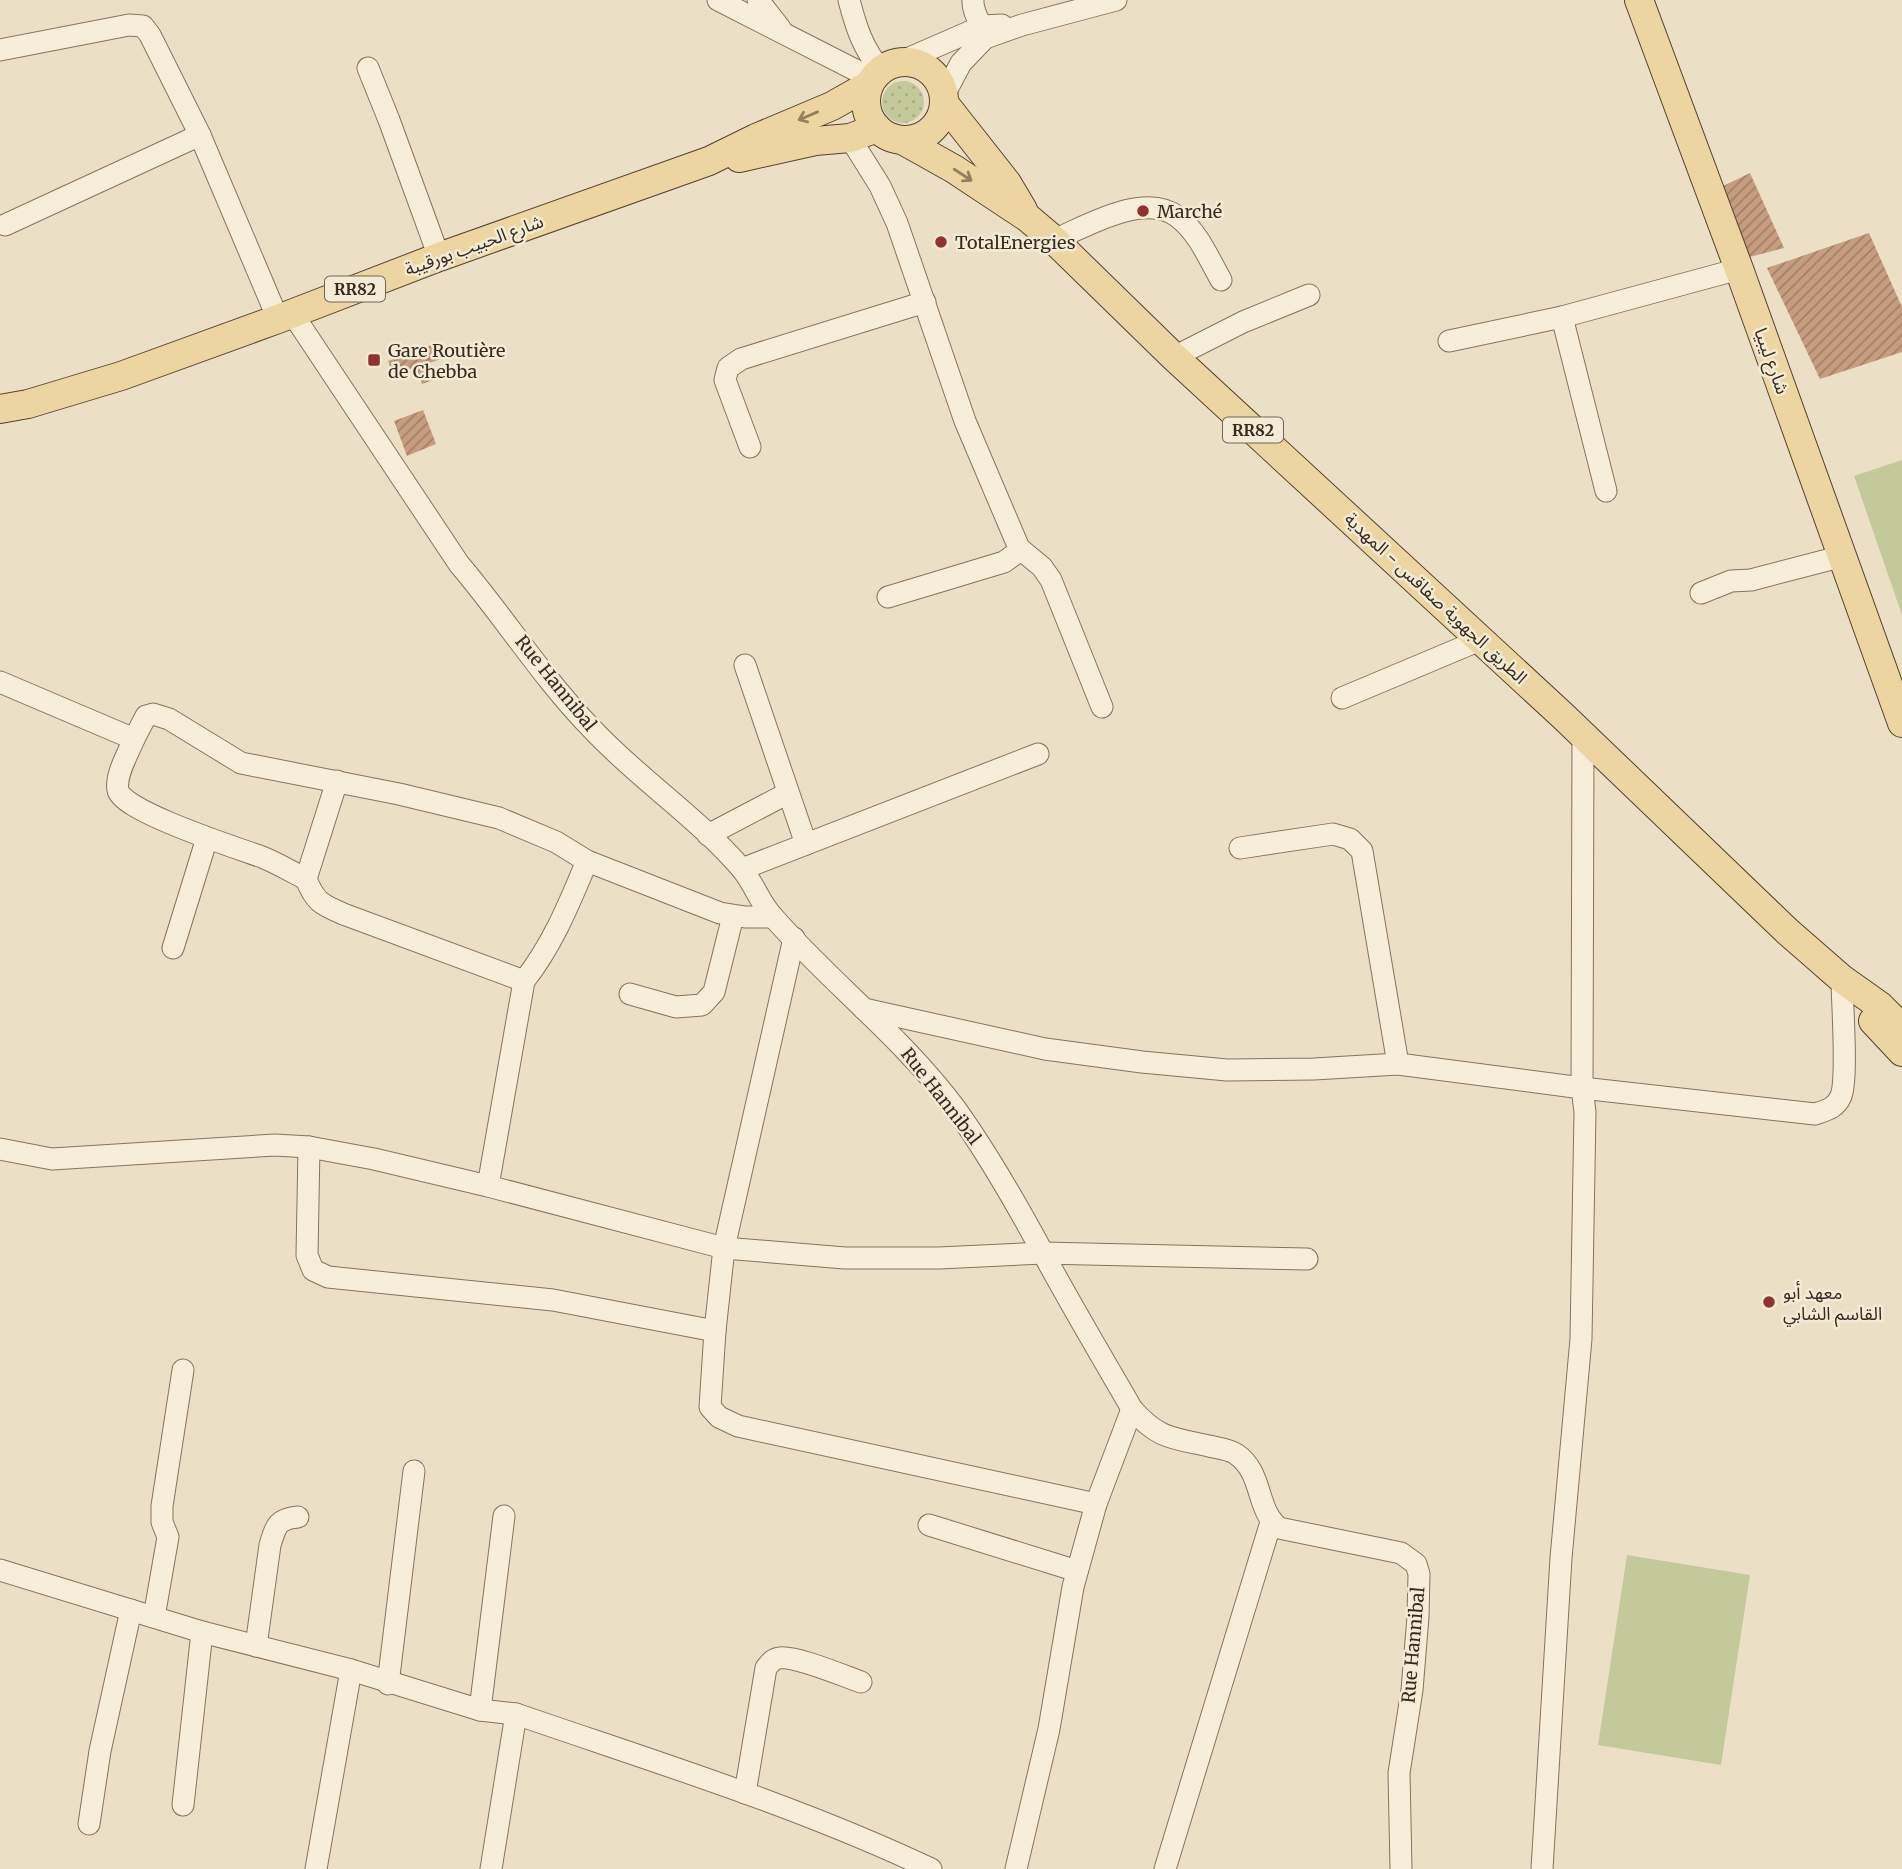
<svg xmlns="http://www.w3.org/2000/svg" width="1902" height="1869" viewBox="0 0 1902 1869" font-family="Merriweather,'Noto Sans Arabic',serif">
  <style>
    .grass { fill: url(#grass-dots) }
    .park { fill: #c3c99b }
    .building { fill: url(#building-hatch) }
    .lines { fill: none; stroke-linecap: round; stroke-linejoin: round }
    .minor-casing { stroke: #86735d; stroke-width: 23 }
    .major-casing { stroke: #544131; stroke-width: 30 }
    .minor { stroke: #f7eed9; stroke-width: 21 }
    .major { stroke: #ecd5a1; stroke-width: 28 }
    .oneway { stroke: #928060 }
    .poi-dot { fill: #913132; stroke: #f3ebd5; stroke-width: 2.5 }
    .labels { text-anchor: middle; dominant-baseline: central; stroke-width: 5; stroke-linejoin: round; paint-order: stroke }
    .shield { fill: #f3ebd5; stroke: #6f6556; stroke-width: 2 }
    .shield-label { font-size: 16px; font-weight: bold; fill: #372b20 }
    .poi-label { font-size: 18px; fill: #372b20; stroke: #f3ebd5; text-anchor: start }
    .street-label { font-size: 18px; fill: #372b20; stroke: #f3ebd5 }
  </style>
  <defs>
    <pattern id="grass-dots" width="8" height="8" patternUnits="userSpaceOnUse" patternTransform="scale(1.75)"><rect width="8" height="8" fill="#c3c99b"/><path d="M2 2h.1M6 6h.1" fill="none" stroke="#a8ad85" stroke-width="1.8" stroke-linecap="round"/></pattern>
    <pattern id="building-hatch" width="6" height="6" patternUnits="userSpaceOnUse" patternTransform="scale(1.75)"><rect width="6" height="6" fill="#c79d7f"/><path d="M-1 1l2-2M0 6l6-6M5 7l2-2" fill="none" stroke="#a28068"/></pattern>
  </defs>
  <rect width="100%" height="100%" fill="#ebe0c6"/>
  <circle class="grass" cx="903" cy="102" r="21"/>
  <g class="park">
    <path d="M 1902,460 L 1902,615 L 1854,476 Z"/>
    <path d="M 1627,1555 L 1750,1575 L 1721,1765 L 1598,1745 Z"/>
  </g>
  <g class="building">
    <path d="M 1750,173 L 1784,248 L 1746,258 L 1719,188 Z"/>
    <path d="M 1869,233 L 1902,307 L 1902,352 L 1820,379 L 1767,268 Z"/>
    <path d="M 434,344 L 440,359 L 430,363 L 436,379 L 422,384 L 416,367 L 393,375 L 388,361 Z"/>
    <path d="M 423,410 L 436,444 L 407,456 L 394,421 Z"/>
  </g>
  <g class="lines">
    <defs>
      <g id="minor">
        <path d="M 718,0 L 873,79"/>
        <path d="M 758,0 L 780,28"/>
        <path d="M 849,0 C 856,27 863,49 881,70"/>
        <path d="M 973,0 C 972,13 982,24 985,37"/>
        <path d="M 0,50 L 129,25 L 143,26 L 150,35 L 200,135 L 278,319"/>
        <path d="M 898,63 L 983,26 L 1002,25"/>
        <path d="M 368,68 L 389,120 L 439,257"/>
        <path d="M 944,95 L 961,63 L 985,38 L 1022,25 L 1116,0"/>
        <path d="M 850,138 L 880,186 L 897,223 L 965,421 L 1019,548 L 1042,567 L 1051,580 L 1102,707"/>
        <path d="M 5,225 L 200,135"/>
        <path d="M 1054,240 C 1087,226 1145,191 1178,217 C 1198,232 1209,259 1221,280"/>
        <path d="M 292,313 L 459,564 C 505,618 543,679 593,730 C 639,779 697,817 741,868 C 754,883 760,904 774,918 C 832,984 902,1037 955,1108 C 988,1154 1016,1203 1043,1253 C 1071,1305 1102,1357 1132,1409 C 1158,1439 1173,1438 1209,1446 C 1217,1448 1229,1449 1236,1454 C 1264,1473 1255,1509 1279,1528 L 1401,1553 L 1416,1564 L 1419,1574 L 1418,1617 L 1412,1690 L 1399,1773 L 1401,1869"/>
        <path d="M 1562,317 L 1606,491"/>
        <path d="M 1449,341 L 1562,317 L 1739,269"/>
        <path d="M 1174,357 L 1243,322 L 1309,295"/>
        <path d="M 750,447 L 725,380 L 728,368 L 741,359 L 925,302"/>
        <path d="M 1701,593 L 1731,581 L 1751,580 L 1843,556"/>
        <path d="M 888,597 L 1004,562 L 1015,554 L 1019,548"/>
        <path d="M 745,665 L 806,844"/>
        <path d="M 0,682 L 134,739 L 146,716 L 153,714 L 169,719 L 241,763 L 399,794 L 499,818 L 556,842 L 587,861 L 720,913 L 745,917 L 772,917"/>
        <path d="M 1342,698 L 1480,640"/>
        <path d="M 134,739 C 128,754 115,775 118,790 C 121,811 240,849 262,857 C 277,863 292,872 306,879 C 316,904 323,905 346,915 L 524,981"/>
        <path d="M 708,835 L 788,793"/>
        <path d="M 1240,848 L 1333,834 L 1350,839 L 1362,851 L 1398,1064"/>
        <path d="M 742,869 L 1038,754"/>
        <path d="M 306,879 L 337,781"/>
        <path d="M 794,938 L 724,1248 L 715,1331 L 710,1407 L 719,1417 L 738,1426 L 1096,1504"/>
        <path d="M 173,948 L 207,838"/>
        <path d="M 630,994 L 676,1007 L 702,1005 L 714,992 L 733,916"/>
        <path d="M 864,1009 L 1045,1049 L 1142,1062 L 1227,1070 L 1314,1069 L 1398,1064 L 1582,1088 L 1583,737"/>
        <path d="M 309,1147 L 307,1255 L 313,1270 L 328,1277 L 553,1300 L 715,1331"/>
        <path d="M 0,1149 L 52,1159 L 275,1145 L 309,1147 L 374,1159 L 488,1186 L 724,1248 L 845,1258 L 939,1258 L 1043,1253 L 1307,1259"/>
        <path d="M 488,1186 L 524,981 C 553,944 569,904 587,861"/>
        <path d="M 929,1525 L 1077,1571"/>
        <path d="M 0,1570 L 202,1632 L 351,1670 L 480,1710 L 516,1714 C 655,1762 798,1806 931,1869"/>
        <path d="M 154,1617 L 168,1537 L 162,1522 L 162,1506 L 183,1370"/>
        <path d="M 256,1646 L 270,1545 C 276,1526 277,1519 298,1517"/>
        <path d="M 388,1684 L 414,1471"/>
        <path d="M 480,1710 L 504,1516"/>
        <path d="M 745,1793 L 766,1668 C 770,1663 773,1659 779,1658 C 794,1655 844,1676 861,1682"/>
        <path d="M 183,1805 L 202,1632"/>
        <path d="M 89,1824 L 100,1751 L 131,1610"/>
        <path d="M 316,1869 L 351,1670"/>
        <path d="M 491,1869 L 516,1714"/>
        <path d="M 1016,1869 L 1049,1729 L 1073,1587 L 1096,1504 L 1132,1409"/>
        <path d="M 1165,1869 L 1271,1522"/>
        <path d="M 1542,1869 L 1561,1558 L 1581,1339 L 1585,1112 L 1582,1088 L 1815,1114 C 1827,1110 1836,1108 1841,1096 C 1848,1078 1842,1003 1842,979"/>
      </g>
      <g id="major">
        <path d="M 1639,0 L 1739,269 L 1902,723"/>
        <circle cx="905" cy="101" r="39"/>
        <path d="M 944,103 L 1007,183 L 1023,210"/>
        <path d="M 904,141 L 954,169 L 1028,218 L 1054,240 L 1174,357 L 1563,716 L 1787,931 L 1842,979 L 1880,1006 L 1902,1028"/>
        <path d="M 739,158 L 815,141 L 850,138 L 877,128"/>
        <path d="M 0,409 L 28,404 L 121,376 L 278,319 L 439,257 L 709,161 L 756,138 L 832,106 L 869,85"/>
        <path d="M 1873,1021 L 1902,1052"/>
      </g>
    </defs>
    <use href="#minor" class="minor-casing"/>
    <use href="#major" class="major-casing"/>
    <use href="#minor" class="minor"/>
    <use href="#major" class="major"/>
  </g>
  <defs><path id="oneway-shaft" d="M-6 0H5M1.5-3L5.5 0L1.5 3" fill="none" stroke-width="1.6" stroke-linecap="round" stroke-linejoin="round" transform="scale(1.75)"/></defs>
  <g class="oneway">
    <use href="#oneway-shaft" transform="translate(808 116) rotate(157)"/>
    <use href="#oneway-shaft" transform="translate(963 175) rotate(33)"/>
  </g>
  <g class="poi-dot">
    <circle cx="1143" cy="211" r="7"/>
    <circle cx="941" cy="242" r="7"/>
    <rect x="367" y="353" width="14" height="14" rx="3.5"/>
    <circle cx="1769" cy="1302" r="7"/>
  </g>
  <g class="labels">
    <g class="shield">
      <rect x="325" y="276.5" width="60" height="25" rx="5"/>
      <rect x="1223" y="417.5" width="60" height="25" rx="5"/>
    </g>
    <g class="shield-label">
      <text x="355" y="289">RR82</text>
      <text x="1253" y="430">RR82</text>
    </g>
    <g class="poi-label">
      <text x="1157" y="211">Marché</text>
      <text x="955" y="242">TotalEnergies</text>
      <text x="388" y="350">Gare Routière<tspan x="388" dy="21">de Chebba</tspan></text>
      <text x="1783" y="1292">معهد أبو<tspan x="1783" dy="21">القاسم الشابي</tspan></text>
    </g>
    <g class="street-label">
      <text transform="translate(474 245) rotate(-20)">شارع الحبيب بورقيبة</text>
      <text transform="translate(1772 361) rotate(70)">شارع ليبيا</text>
      <text transform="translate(1436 598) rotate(43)">الطريق الجهوية صفاقس - المهدية</text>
      <text transform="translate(556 683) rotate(51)">Rue Hannibal</text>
      <text transform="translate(941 1096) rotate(52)">Rue Hannibal</text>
      <text transform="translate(1413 1645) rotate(-85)">Rue Hannibal</text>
    </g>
  </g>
</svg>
